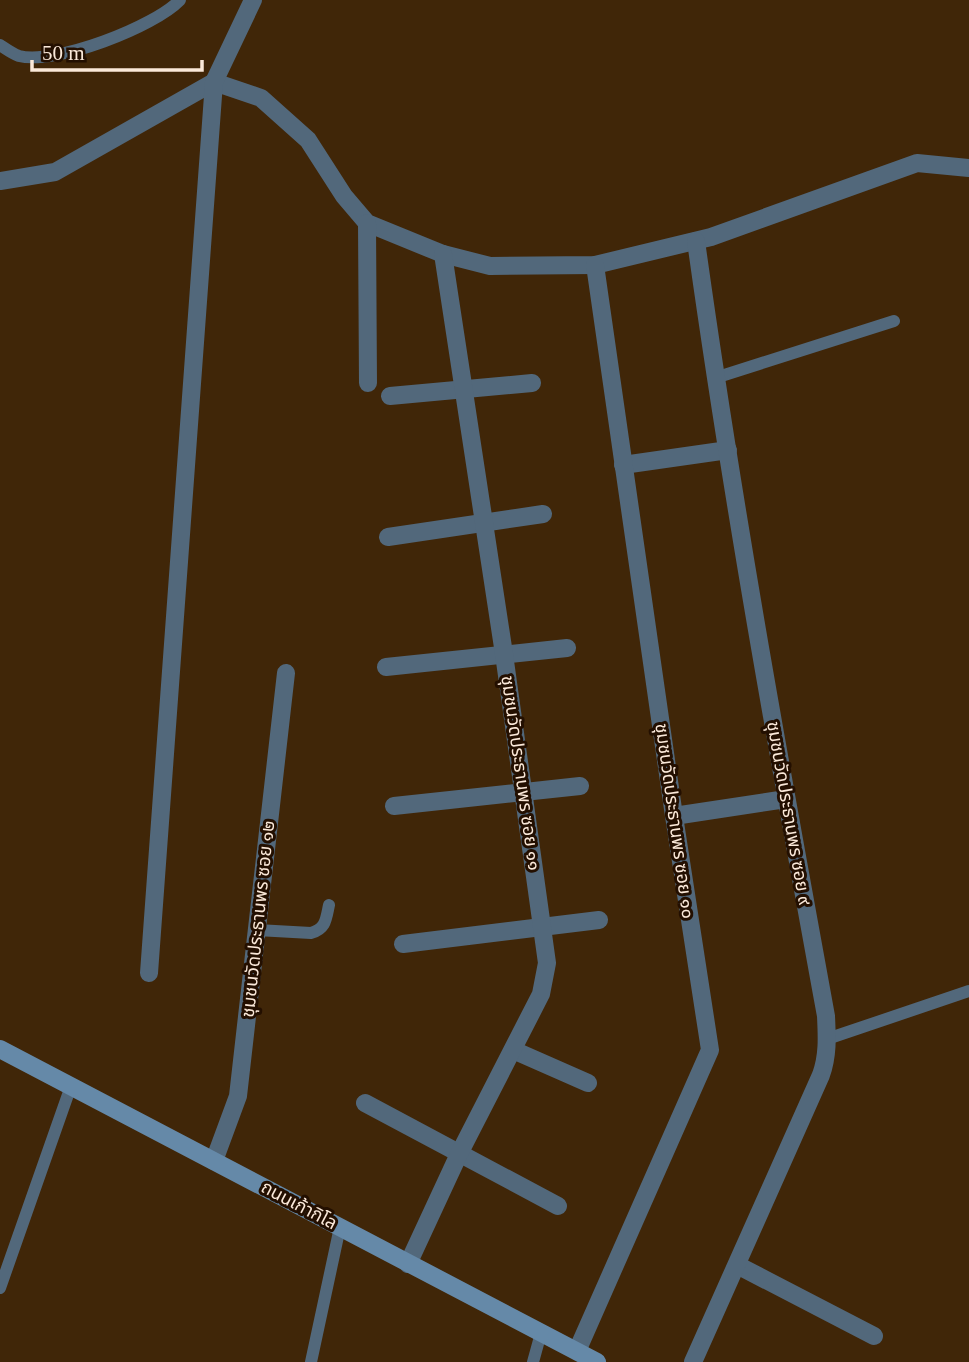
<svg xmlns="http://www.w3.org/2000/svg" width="969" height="1362" viewBox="0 0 969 1362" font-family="'Times New Roman','Noto Sans Thai',serif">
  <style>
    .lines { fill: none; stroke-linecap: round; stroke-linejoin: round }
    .lane { stroke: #52687b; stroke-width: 12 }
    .street { stroke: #52687b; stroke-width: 18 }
    .secondary { stroke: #6589a8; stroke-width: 18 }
    .labels { text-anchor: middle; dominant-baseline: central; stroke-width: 6; stroke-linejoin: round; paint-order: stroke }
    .street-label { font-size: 18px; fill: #fbe9d9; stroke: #230f00 }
  </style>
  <rect width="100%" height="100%" fill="#402608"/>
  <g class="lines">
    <g class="lane">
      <path d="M 0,45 C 6,49 13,54 19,56 C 56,65 154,27 180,0"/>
      <path d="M 715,378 L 894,321"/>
      <path d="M 257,930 L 311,933 C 326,929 326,919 329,905"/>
      <path d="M 827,1039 L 969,991"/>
      <path d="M 0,1288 L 71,1086"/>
      <path d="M 311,1362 L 340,1227"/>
      <path d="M 533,1362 L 541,1333"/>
    </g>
    <g class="street">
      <path d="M 0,181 L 55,172 L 214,82 L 261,98 L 308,140 L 344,196 L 367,223 L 443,254 L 490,266 L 595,265 L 711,237 L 917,163 L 969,168"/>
      <path d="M 367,223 L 368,383"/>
      <path d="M 390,396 L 532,383"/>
      <path d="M 623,465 L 728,450"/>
      <path d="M 388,537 L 543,514"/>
      <path d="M 386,667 L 567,648"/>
      <path d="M 394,806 L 580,786"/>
      <path d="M 674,816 L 786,799"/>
      <path d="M 403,944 L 599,920"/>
      <path d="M 149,973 L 214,82 L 253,0"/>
      <path d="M 513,1050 L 588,1083"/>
      <path d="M 365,1103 L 558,1206"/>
      <path d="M 214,1161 L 238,1096 L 286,673"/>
      <path d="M 408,1264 L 459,1154 L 541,994 L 547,963 L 504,654 L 443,254"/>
      <path d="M 737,1265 L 874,1336"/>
      <path d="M 577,1351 L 710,1050 L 674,816 L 595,265"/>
      <path d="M 693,1362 L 821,1075 C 828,1056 827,1037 826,1016 C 779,759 732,500 696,241"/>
    </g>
    <path class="secondary" d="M 0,1049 L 597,1362"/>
  </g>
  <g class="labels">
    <g class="street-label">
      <text transform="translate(521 773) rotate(82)">ชุมชนวัดประธานพร ซอย ๑๑</text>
      <text transform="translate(789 813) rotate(80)">ชุมชนวัดประธานพร ซอย ๙</text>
      <text transform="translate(675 821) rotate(82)">ชุมชนวัดประธานพร ซอย ๑๐</text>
      <text transform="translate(258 919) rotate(-84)">ชุมชนวัดประธานพร ซอย ๑๒</text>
      <text transform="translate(299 1205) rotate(28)">ถนนเก้ากิโล</text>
    </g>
  </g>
  <path d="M32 60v10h170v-10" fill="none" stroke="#fbe9d9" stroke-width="3.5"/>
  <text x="42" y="60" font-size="21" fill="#fbe9d9" stroke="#230f00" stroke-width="5" paint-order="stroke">50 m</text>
</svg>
